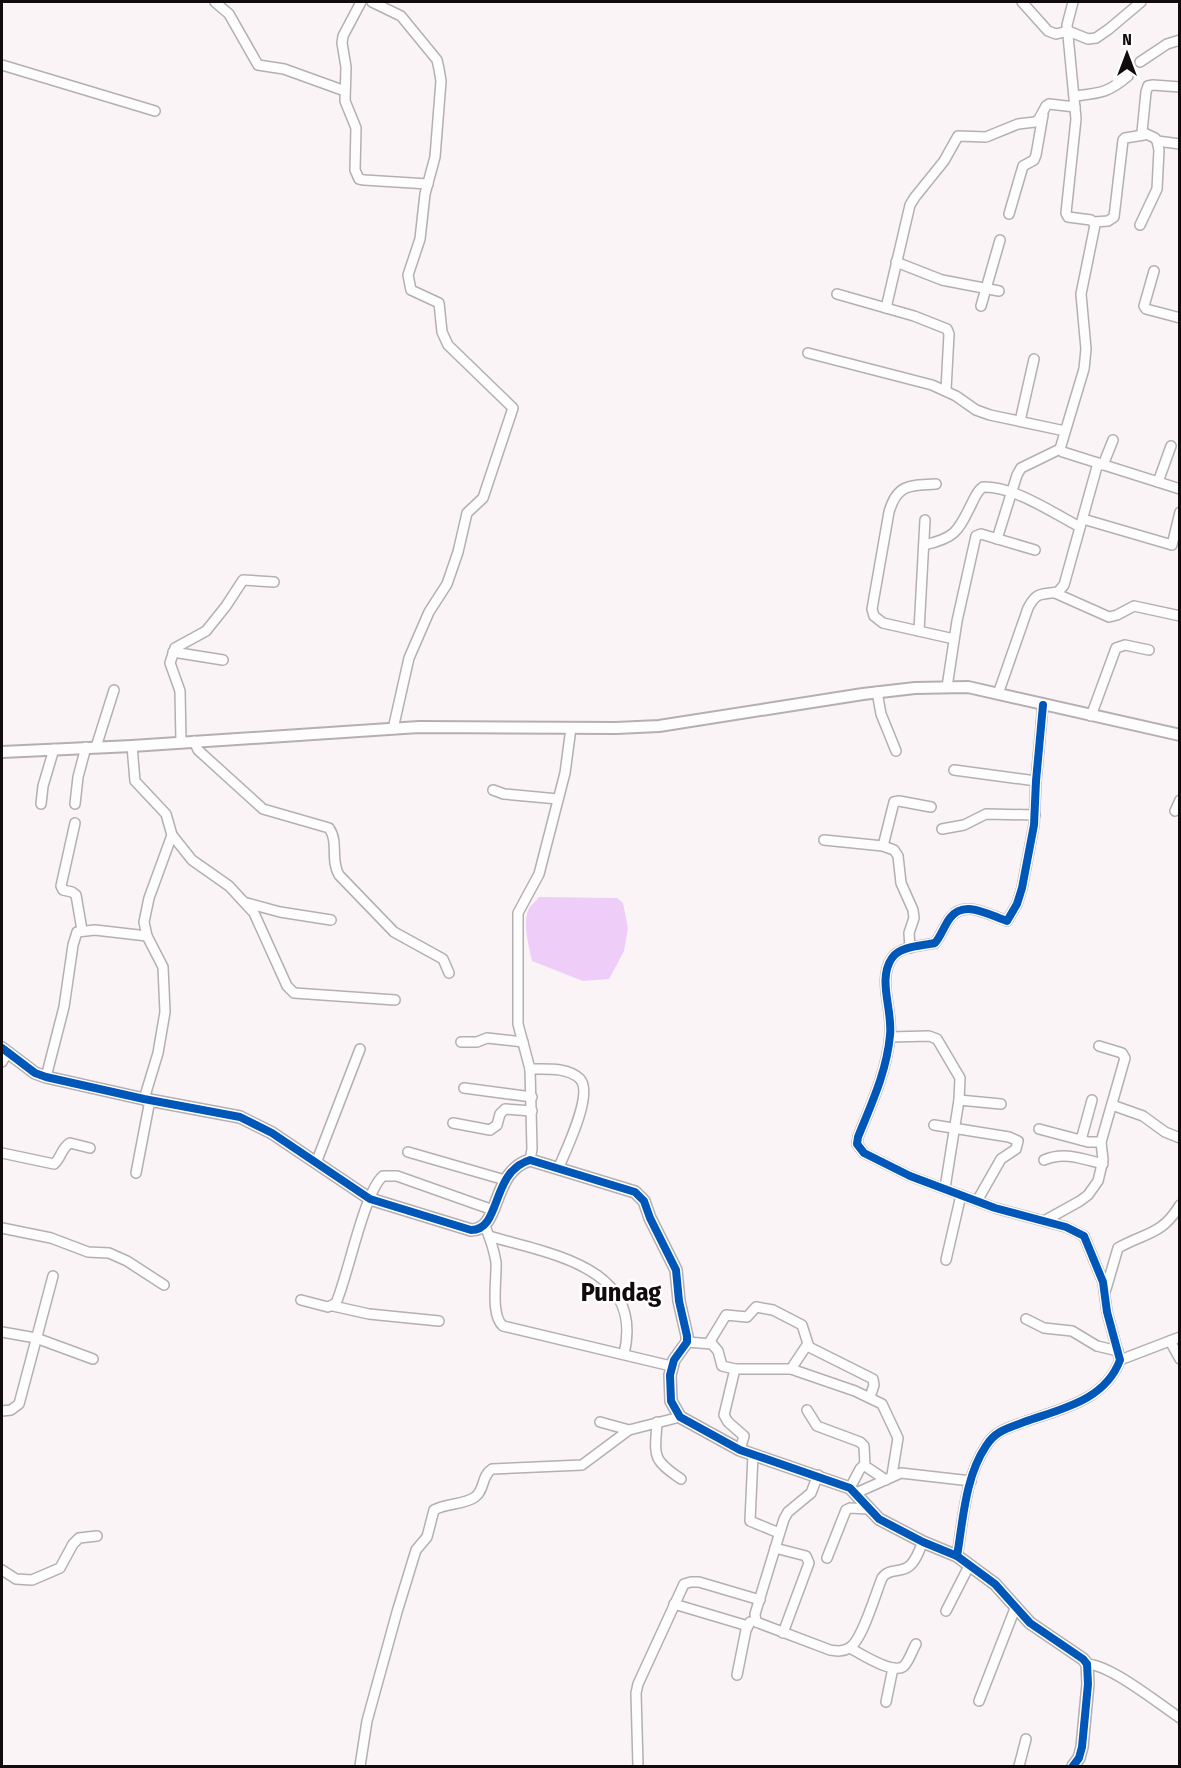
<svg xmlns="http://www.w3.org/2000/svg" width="1181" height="1768" viewBox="0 0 1181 1768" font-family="'Fira Sans Condensed',sans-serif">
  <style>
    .water { fill: #eecef8 }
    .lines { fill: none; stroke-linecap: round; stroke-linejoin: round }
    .minor-casing { stroke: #b5afb1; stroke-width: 12 }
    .tertiary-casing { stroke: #b5afb1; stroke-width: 14 }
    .minor { stroke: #fefdfe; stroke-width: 9 }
    .tertiary { stroke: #fefdfe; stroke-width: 10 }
    .cycleway-casing { stroke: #fff; stroke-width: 11 }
    .cycleway { stroke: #0057b8; stroke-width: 8 }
    .labels { text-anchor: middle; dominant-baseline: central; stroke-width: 5; stroke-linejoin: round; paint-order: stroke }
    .district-label { font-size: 26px; font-weight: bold; fill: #110b0d; stroke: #fff }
  </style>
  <rect width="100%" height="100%" fill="#faf4f6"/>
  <path class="water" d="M 539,897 L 617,898 L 623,903 L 628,928 L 624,951 L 609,979 L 583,981 L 532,961 C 529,946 522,923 529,908 C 531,905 536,901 539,897 Z"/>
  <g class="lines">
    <defs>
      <g id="minor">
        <path d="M 215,2 L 229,14 L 258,65 L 284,69 L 345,91"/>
        <path d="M 361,2 L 343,36 L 342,43 L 346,67 L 345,101 L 356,128 L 355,170 L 359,179 L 364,180 L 428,184"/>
        <path d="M 372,2 L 401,16 L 437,60 L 439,69 L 441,81 L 435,157 L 425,194 L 420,239 L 408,275 L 411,290 L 439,303 L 442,332 L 448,345 L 513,408 L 483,498 L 467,513 L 458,552 L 447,584 L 429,612 L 409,658 L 393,729"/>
        <path d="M 1022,2 L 1048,31 L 1056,34 L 1068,31 L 1088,39 L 1096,38 L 1109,29 L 1141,2"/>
        <path d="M 1073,2 L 1067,25 L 1076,119 L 1066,213 L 1068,217 L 1091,220 L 1095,225 L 1081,294 L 1086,349 L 1084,369 L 1060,449 L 1063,452 L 1180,489"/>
        <path d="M 1140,62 L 1167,44 L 1180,40"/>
        <path d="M 2,65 L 155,111"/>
        <path d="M 1075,96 C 1100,93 1108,93 1128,76"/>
        <path d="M 1157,141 L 1180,144"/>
        <path d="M 1009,214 L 1023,166 L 1034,160 L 1036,155 L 1043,115"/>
        <path d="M 1094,222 L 1108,221 L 1114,217 L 1123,140 L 1125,138 L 1144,135"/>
        <path d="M 1140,225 L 1157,189 L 1159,150 L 1157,141 L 1155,138 L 1142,132 L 1146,92 L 1148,86 L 1153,85 L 1180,87"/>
        <path d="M 896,262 L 942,280 L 999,291"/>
        <path d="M 1154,271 L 1144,306 L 1146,309 L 1180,318"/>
        <path d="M 837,294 L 914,316 L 947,329 L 949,334 L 946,390"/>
        <path d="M 981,306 L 1000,240"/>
        <path d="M 886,308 L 910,205 L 915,197 L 944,161 L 958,136 L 986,137 L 1018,124 L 1035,122 L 1039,119 L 1046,106 L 1049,104 L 1075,107"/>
        <path d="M 808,353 L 932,385 L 956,396 L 976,410 L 990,415 L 1065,431"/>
        <path d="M 1020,421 L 1034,359"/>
        <path d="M 1103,465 L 1113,440"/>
        <path d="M 1158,482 L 1171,446"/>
        <path d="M 936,484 C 910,485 897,484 889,512 L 872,609 L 874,616 L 883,623 L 954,639"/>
        <path d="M 1083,519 L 1172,545 L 1180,512"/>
        <path d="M 997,539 L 1017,475 L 1021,468 L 1060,449"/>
        <path d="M 924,545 C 956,538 958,531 972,503 C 975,497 977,491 983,487 C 1014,486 1053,513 1080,527"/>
        <path d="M 1055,593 L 1109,617 L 1117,615 L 1134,606 L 1180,616"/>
        <path d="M 919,631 L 925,520"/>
        <path d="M 173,652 L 223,660"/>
        <path d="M 947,687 L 957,621 L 976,536 L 981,534 L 1035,550"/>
        <path d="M 877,692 L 881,714 L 896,751"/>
        <path d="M 998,694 L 1028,608 C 1037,591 1041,595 1058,592 L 1064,585 L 1098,463"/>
        <path d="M 1091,716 L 1116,648 L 1125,645 L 1149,650"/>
        <path d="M 194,741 L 198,750 L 263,809 L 329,828 C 339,842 330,860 339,875 L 394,932 L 443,959 L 449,973"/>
        <path d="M 181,742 L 180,691 L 170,663 L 175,648 L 206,631 L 226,606 L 243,580 L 274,582"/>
        <path d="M 132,746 L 135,781 L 166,814 L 172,835 L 149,898 L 144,922 L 147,936 L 163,967 L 165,1012 L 158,1053 L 144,1099"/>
        <path d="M 96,747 L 114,690"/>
        <path d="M 954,770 L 1036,781"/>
        <path d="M 493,790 L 504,794 L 558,799"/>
        <path d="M 41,804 L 43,786 L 54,749"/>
        <path d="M 75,804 L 78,777 L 86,747"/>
        <path d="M 1175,811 L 1180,800"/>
        <path d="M 75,823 L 61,886 L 63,890 L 72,892 L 76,895 L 82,930"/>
        <path d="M 942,829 L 964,825 L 986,814 L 1035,815"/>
        <path d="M 172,835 L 192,860 L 229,886 L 254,913 L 287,986 L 294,993 L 395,1000"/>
        <path d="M 824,840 L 883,846 L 894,850 L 898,856 L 901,883 L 913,910 L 914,918 L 909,933 L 910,948"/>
        <path d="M 883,846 L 894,802 L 899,801 L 931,807"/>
        <path d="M 247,903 L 280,912 L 331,920"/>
        <path d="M 890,1037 L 929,1036 L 937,1039 L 960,1078 L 959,1100"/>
        <path d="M 461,1042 L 477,1042 L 487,1038 L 523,1042"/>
        <path d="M 2,1062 L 7,1053"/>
        <path d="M 530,1069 C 546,1069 568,1067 580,1079 C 594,1094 565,1152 558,1169"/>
        <path d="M 46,1077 L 64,1007 L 73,945 L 77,932 L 95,930 L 147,936"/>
        <path d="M 464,1088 L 532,1097"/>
        <path d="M 1112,1105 L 1143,1116 L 1165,1132 L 1180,1138"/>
        <path d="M 453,1123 L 490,1130 L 497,1125 L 500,1114 L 505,1109 L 532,1111"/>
        <path d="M 934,1125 L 1009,1137 L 1018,1141 L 1016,1149 L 1001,1159 L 977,1201"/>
        <path d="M 1039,1129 L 1088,1142 L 1101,1142"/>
        <path d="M 1081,1140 L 1092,1100"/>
        <path d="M 408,1152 L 505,1180"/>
        <path d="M 2,1153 L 54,1164 C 61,1159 61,1148 70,1143 L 90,1148"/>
        <path d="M 530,1160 L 532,1149 L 530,1069 L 518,1024 L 518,913 L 539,874 L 565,773 L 571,728"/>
        <path d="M 1044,1160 C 1064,1151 1083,1159 1103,1164"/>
        <path d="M 316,1163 L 360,1049"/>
        <path d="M 136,1173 L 150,1100"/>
        <path d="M 945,1188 L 959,1100 L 1001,1104"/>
        <path d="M 1044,1221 L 1080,1201 L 1088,1195 L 1098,1181 L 1103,1160 L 1101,1142 L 1125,1058 L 1122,1053 L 1099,1046"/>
        <path d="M 485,1226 C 490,1238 494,1250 496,1262 C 497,1279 490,1315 503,1326 L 671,1366"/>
        <path d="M 2,1228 L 51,1238 L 88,1252 L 109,1253 L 127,1261 L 164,1285"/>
        <path d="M 489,1236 C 549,1254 645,1266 624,1354"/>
        <path d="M 946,1260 L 961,1195"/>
        <path d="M 1106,1289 L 1118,1248 C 1146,1232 1161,1236 1180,1205"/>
        <path d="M 301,1300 L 328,1307 L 336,1303 C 348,1276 364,1192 383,1176 L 397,1176 L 493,1210"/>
        <path d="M 333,1306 L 369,1314 L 439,1321"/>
        <path d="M 1026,1319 L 1044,1328 L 1072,1331 L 1097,1346 L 1118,1351"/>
        <path d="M 2,1332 L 36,1338 L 93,1359"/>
        <path d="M 1170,1341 L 1180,1359"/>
        <path d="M 687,1342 L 712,1344 L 718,1351 L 722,1366 L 735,1369 L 724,1415 L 728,1422 L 744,1436 L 740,1450"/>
        <path d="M 709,1343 L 726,1315 L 747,1317 L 756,1307 L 773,1310 L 802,1325 L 809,1347 L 873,1379 L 874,1385 L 870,1397"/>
        <path d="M 1120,1360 L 1180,1337"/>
        <path d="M 735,1369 L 791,1369 L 807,1345"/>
        <path d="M 791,1369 L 855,1391 L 882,1404 L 898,1438 L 892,1475"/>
        <path d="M 807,1410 L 817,1426 L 860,1442 L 864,1446 L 865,1466 L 886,1480"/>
        <path d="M 2,1411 L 11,1410 L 19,1404 L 53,1276"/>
        <path d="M 600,1422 L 629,1430"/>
        <path d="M 657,1422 C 655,1456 651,1459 681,1479"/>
        <path d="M 753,1455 L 750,1521 L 779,1533"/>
        <path d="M 818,1475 L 811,1493 L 788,1512 L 784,1519 L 755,1614 L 756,1622 L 830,1650 C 837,1651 843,1652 849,1648 C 862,1642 876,1592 882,1578 C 889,1568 899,1573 908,1567 C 916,1562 919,1550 923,1542"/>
        <path d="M 850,1488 L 860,1469 L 864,1465"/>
        <path d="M 856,1493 L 901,1473 L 971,1481"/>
        <path d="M 775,1548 L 806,1556 L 809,1563 L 783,1633"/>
        <path d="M 957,1556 C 963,1521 965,1477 986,1446 C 995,1431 1008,1428 1024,1422 C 1060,1409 1105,1401 1120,1360 L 1107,1312 L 1103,1282 L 1084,1236 L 1066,1227 L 995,1208 L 910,1176 L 864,1153 L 857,1144 L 858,1137 C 871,1105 887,1071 890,1035 C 893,1011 877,979 892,958 C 900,946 922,946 935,943 C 941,936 944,926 950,918 C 964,899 989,915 1007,921 L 1017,904 L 1022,888 L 1034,825 L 1036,781 L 1043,705"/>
        <path d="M 827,1558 L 846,1510 L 850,1508 L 868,1509"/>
        <path d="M 2,1570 L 16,1579 L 32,1580 L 60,1568 L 73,1544 L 79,1538 L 97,1536"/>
        <path d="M 674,1604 L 748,1626"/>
        <path d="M 946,1611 L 969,1566"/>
        <path d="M 850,1648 C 861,1654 893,1675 904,1666 C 909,1661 912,1651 916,1644"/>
        <path d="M 1087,1664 C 1111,1665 1159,1704 1180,1718"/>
        <path d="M 737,1675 L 746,1630 L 750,1622"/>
        <path d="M 979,1701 L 1016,1606"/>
        <path d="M 886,1702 L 893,1668"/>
        <path d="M 360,1766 L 367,1721 L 397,1612 L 416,1550 L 427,1537 L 434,1510 C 446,1503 464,1505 475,1497 C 485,1490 481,1476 492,1469 L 582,1465 L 629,1430 L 680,1417"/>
        <path d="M 638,1766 L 636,1693 L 638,1684 L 684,1584 L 691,1582 L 699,1582 L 760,1600"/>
        <path d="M 1019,1766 L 1026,1739"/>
      </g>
      <g id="tertiary">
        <path d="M 2,752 L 132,746 L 419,727 L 616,728 L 659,726 L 863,694 L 915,688 L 968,687 L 1180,735"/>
        <path d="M 2,1048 L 35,1073 L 46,1077 L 144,1099 L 240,1117 L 272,1133 L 370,1199 L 471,1230 C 502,1230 490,1172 530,1160 L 635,1192 L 644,1201 L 650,1218 L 676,1270 L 679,1301 L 687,1336 L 687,1342 L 674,1360 L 670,1375 L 671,1401 L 680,1417 L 740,1450 L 850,1488 L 879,1519 L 923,1542 L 957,1556 L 995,1584 L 1030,1623 L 1083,1659 L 1087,1664 L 1088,1684 L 1082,1747 L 1079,1758 L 1073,1766"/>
      </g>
    </defs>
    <use href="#minor" class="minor-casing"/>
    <use href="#tertiary" class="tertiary-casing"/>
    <use href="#minor" class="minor"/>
    <use href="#tertiary" class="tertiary"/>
    <defs>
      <g id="cycleway">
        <path d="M 2,1048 L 35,1073 L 46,1077 L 144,1099 L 240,1117 L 272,1133 L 370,1199 L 471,1230 C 502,1230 490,1172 530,1160 L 635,1192 L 644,1201 L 650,1218 L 676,1270 L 679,1301 L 687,1336 L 687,1342 L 674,1360 L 670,1375 L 671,1401 L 680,1417 L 740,1450 L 850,1488 L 879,1519 L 923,1542 L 957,1556 L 995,1584 L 1030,1623 L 1083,1659 L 1087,1664 L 1088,1684 L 1082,1747 L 1079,1758 L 1073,1766"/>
        <path d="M 957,1556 C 963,1521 965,1477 986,1446 C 995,1431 1008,1428 1024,1422 C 1060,1409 1105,1401 1120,1360 L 1107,1312 L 1103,1282 L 1084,1236 L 1066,1227 L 995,1208 L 910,1176 L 864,1153 L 857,1144 L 858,1137 C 871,1105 887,1071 890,1035 C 893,1011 877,979 892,958 C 900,946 922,946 935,943 C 941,936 944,926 950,918 C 964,899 989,915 1007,921 L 1017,904 L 1022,888 L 1034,825 L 1036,781 L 1043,705"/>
      </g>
    </defs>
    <use href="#cycleway" class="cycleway-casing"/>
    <use href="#cycleway" class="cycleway"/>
  </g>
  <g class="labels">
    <g class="district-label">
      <text x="621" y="1292">Pundag</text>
    </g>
  </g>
  <rect width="1181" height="1768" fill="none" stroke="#110b0d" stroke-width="6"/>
  <g transform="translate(1127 54)" stroke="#ffffff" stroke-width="4.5" paint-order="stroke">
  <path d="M0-4.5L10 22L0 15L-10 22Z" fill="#110b0d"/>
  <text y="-9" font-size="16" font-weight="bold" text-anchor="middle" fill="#110b0d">N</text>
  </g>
</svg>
